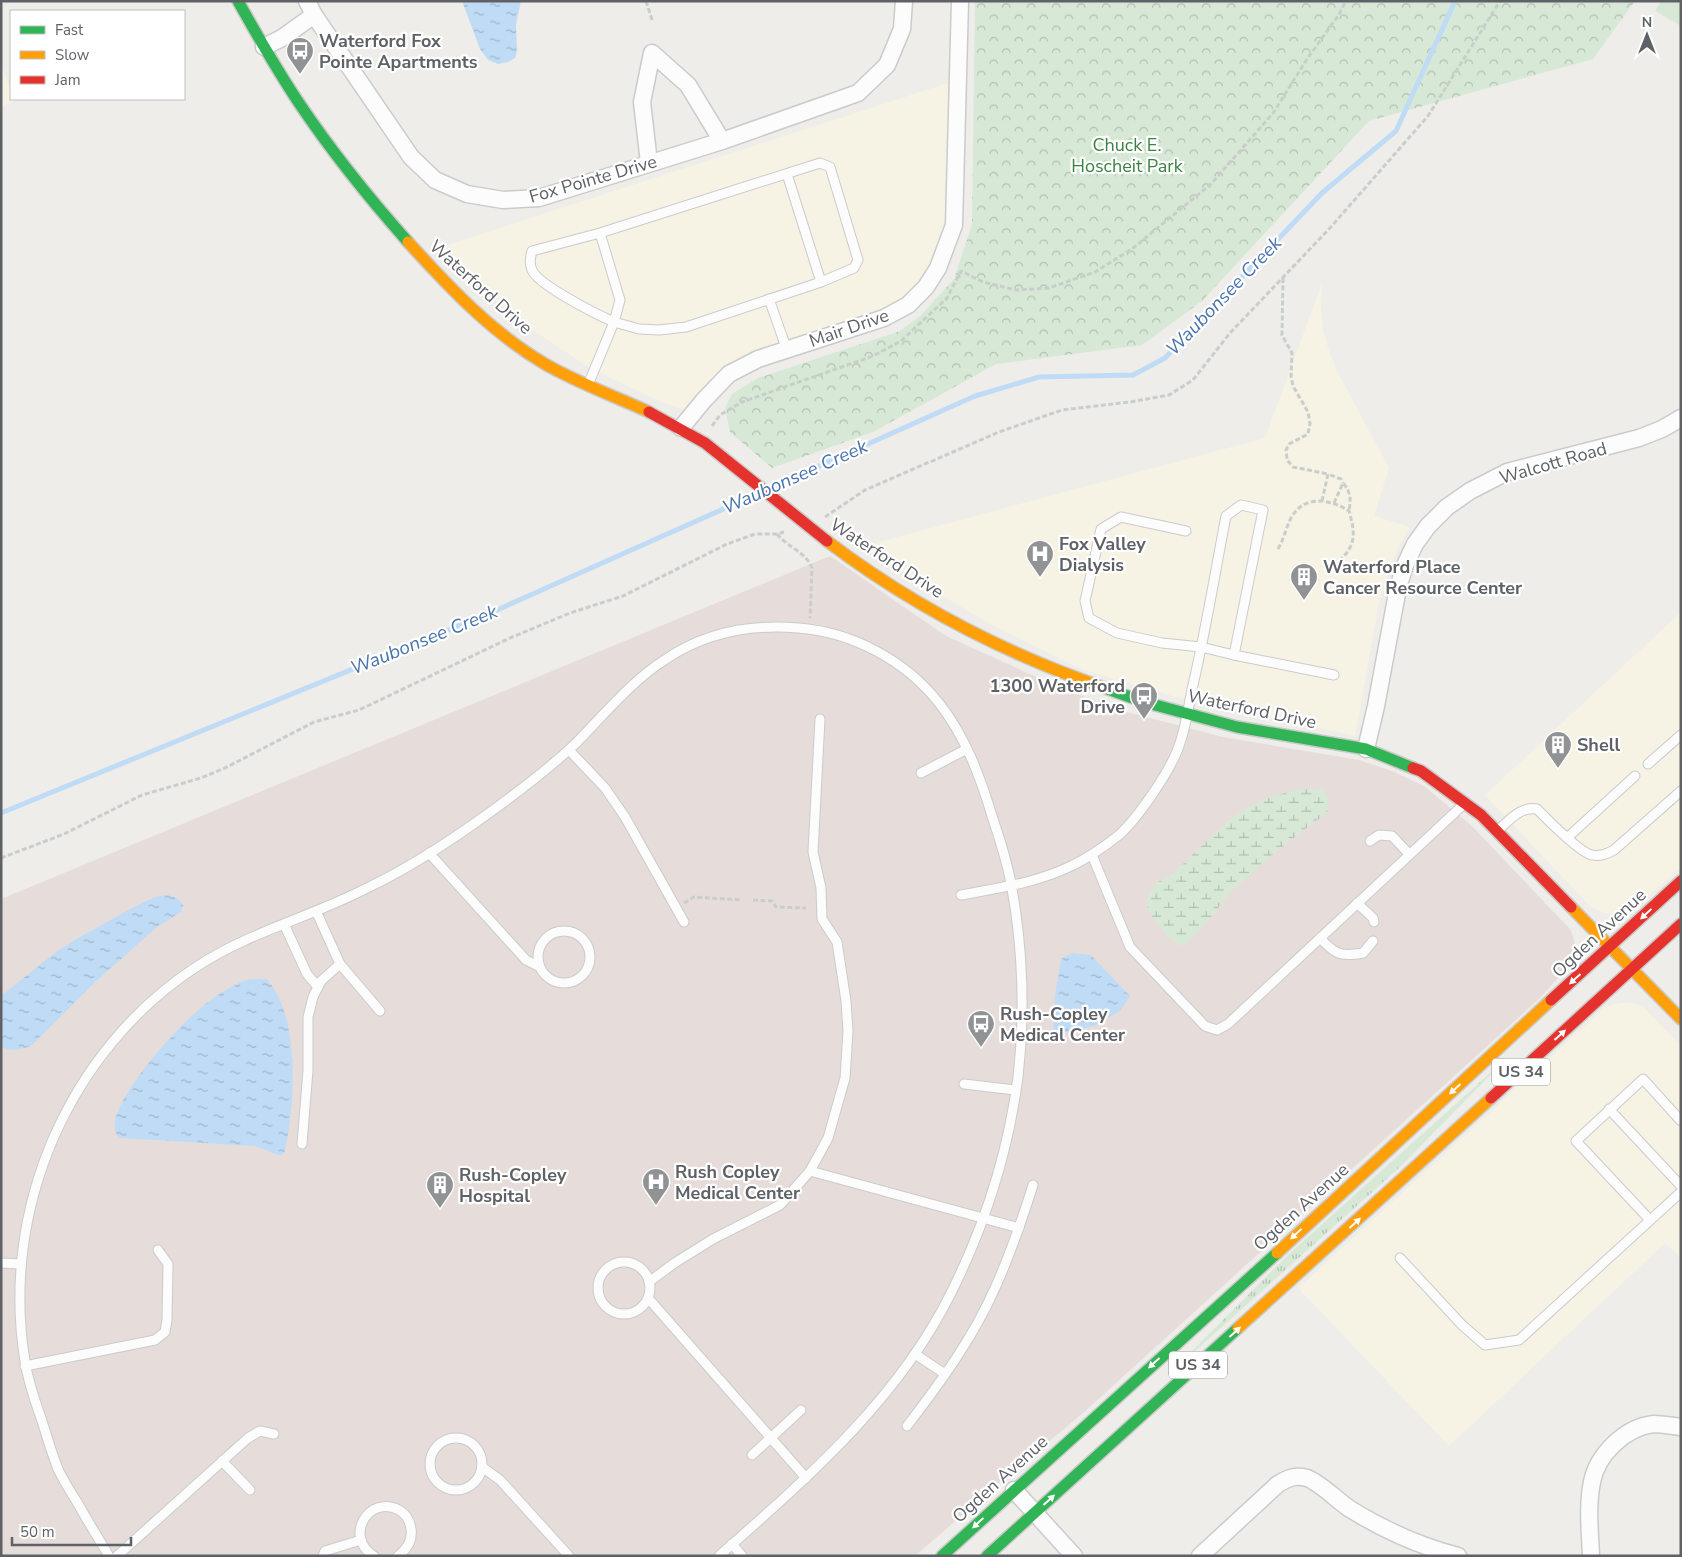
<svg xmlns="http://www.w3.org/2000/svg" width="1682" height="1557" viewBox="0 0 1682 1557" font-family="'Nunito Sans',sans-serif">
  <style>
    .commercial { fill: #f6f2e4 }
    .medical { fill: #e6ddda }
    .grass { fill: url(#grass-tufts) }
    .wetland { fill: url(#wetland-marsh) }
    .park { fill: url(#park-crowns) }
    .pitch { fill: #d7e9d6 }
    .water { fill: url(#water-ripples) }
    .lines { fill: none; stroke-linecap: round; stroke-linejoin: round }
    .stream { stroke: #c0dbf5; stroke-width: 5 }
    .lane-casing { stroke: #cacbcb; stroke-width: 11 }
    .street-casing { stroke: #cacbcb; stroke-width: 19 }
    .fast-casing { stroke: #c9c9c9; stroke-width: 14 }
    .slow-casing { stroke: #c9c9c9; stroke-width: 14 }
    .jam-casing { stroke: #c9c9c9; stroke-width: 14 }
    .path { stroke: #cacecb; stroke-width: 3; stroke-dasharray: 5 2.5; stroke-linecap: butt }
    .lane { stroke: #fcfcfc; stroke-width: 9 }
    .street { stroke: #fcfcfc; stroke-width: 16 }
    .fast { stroke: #30b455; stroke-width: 11 }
    .slow { stroke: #ff9f0a; stroke-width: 11 }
    .jam { stroke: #e5322d; stroke-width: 11 }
    .oneway { fill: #fff }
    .labels { text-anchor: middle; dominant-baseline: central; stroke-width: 4.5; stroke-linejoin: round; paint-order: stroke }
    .shield { fill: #fff; stroke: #8e9094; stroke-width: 1 }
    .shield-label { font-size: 16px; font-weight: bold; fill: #5e6166 }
    .poi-label { font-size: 18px; font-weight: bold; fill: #5e6166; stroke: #fff; text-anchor: start }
    .park-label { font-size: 18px; fill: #3a8241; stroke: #fff }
    .street-label { font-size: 18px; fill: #5e6166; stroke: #fff }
    .water-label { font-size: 19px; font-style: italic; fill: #4973ad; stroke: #fff }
  </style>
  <defs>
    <pattern id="grass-tufts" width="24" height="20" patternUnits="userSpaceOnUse" patternTransform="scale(1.25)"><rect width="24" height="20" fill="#d7e9d6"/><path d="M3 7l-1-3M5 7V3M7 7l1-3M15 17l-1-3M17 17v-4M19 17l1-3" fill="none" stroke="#b2c0b1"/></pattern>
    <pattern id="wetland-marsh" width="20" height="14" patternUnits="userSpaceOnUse" patternTransform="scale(1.25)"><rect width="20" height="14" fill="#d7e9d6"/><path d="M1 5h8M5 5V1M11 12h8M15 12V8" fill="none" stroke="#b2c0b1"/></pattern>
    <pattern id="park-crowns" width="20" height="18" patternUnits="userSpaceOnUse" patternTransform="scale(1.25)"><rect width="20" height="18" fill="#d7e9d6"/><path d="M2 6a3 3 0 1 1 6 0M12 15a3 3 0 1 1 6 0" fill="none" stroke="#b2c0b1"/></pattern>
    <pattern id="water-ripples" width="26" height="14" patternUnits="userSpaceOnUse" patternTransform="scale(1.25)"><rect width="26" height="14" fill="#c0dbf5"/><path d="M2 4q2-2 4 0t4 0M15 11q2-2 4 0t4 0" fill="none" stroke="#9fb5ca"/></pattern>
  </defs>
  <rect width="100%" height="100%" fill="#eeede9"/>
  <g class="commercial">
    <path d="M 1,63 L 11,92 L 11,99 L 13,99 L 14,102 L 1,106 Z"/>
    <path d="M 948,83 L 952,161 L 949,216 L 935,264 L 916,290 L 892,314 L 753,359 L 694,412 L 663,403 L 588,367 L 509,314 L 444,246 Z"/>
    <path d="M 1322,283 L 1321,308 L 1323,329 L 1328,348 L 1337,371 L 1389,468 L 1374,516 L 1410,527 L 1399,546 L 1388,573 L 1379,603 L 1355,736 L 1172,696 L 1081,669 L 985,621 L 860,547 L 1265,438 Z"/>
    <path d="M 1681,612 L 1681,867 L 1631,912 L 1616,915 L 1604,913 L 1589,905 L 1485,795 Z"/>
    <path d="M 1620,1003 L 1633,1003 L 1643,1007 L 1681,1046 L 1681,1258 L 1665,1243 L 1449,1446 L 1298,1288 L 1605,1007 Z"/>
  </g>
  <path class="medical" d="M 830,556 L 946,636 L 1063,689 L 1127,712 L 1223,737 L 1359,760 L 1392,771 L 1424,786 L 1472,826 L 1570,929 L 1574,939 L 1575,951 L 1567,968 L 1539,999 L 1083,1413 L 1004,1479 L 915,1556 L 1,1556 L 1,899 Z"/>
  <path class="grass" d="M 1508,1057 L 1400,1167 L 1165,1378 L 1291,1252 Z"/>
  <path class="wetland" d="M 1309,789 L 1324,790 L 1329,799 L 1327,813 C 1296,835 1266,859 1238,885 C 1217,904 1206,931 1181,946 C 1170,940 1146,915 1147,901 C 1148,895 1152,889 1156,884 C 1160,879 1168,879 1172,874 C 1198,852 1220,823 1251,806 C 1269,796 1289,791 1309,789 Z"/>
  <path class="park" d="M 975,1 L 1635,1 L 1593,59 L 1369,121 L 1202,301 L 1142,345 L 996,364 L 873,432 L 772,468 L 730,432 L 725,408 L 732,394 L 758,378 L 900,331 L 921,315 L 954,279 L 972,224 Z"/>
  <path class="pitch" d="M 1661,1 L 1681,1 L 1681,26 L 1655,11 Z"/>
  <g class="water">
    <path d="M 462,1 L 521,1 L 516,24 L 517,51 L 515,58 L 508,62 L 498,64 L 488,60 L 480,49 Z"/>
    <path d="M 166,895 C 174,896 179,898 183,905 L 181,912 L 157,927 L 92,985 L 31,1046 C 22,1049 9,1053 1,1046 L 1,996 L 56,952 L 78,938 L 132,908 L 155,897 Z"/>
    <path d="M 1072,953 L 1091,955 L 1130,996 L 1120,1011 L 1096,1025 L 1073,1032 L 1053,1032 L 1055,996 L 1061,959 Z"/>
    <path d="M 249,979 L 267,979 C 301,1019 295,1103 285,1151 L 282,1155 C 273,1155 264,1148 254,1146 L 120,1138 L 116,1134 C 115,1129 114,1124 115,1119 C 125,1087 169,1036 194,1014 C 210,999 229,986 249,979 Z"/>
  </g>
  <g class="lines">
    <g class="stream">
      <path d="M 772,487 L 975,396 L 1039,377 L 1133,375 L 1165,358 L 1322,193 L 1396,131 L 1455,1"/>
      <path d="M 1,813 L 497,610 L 757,494"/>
    </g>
    <defs>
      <g id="lane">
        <path d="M 787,174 L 821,282"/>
        <path d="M 769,299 L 787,350"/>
        <path d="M 588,385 L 614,322 C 598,315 538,285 532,270 C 529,264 530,258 532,251 L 600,233 L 820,163 L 830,167 L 858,260 L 854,268 L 821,282 L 686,327 L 659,330 L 639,329 L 614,322 L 620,300 L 600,233"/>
        <path d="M 1186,531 L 1121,517 L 1101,529 L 1085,601 L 1089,618 L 1117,633 L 1162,643 L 1201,647 L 1234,655"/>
        <path d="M 569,750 L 605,788 L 625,817 L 684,922"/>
        <path d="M 1648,764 L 1681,735"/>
        <path d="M 921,773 L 967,749"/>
        <path d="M 1497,831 C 1509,821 1520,806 1537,809 C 1547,819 1580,853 1592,855 C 1600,857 1607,854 1614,850 L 1681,791"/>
        <path d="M 1568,837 L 1635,776"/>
        <path d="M 1370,841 L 1379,835 L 1392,836 L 1409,854"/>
        <path d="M 429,853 L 526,960 L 538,966"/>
        <path d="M 1092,855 L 1130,947 L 1205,1026 L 1217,1030 L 1228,1024 L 1464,804"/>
        <path d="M 961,895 C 998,888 1036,883 1071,866 C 1088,858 1104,847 1119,835 C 1137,819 1168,774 1177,751 C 1186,730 1188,707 1193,685 C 1206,629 1215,573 1226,516 L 1241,505 L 1263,510 L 1234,655 L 1334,675"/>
        <path d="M 1357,903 L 1373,918 L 1374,922"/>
        <path d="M 284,924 L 307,974 L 318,987"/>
        <circle cx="564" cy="957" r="26"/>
        <path d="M 1320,938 C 1335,954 1340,957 1363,953 L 1373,941"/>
        <path d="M 340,964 L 380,1011"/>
        <path d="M 964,1084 L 1015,1090"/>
        <path d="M 1609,1109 L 1681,1186"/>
        <path d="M 302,1144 L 308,1070 L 308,1017 L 313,997 L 321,981 L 340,964 L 316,911"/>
        <path d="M 810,1171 L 1019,1228"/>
        <path d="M 1650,1220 L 1576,1141 L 1643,1079 L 1681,1121"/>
        <path d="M 1400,1258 L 1462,1325 L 1485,1345 L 1519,1340 L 1681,1192"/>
        <circle cx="624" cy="1288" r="26"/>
        <path d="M 1,1263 L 21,1264"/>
        <path d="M 649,1282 L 673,1264 L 713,1239 L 780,1205 L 810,1171 L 828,1138 L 845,1078 L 848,1031 L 846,1001 L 837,942 L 822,919 L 821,888 L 813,852 L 820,719"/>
        <path d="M 648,1298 L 806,1478"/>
        <path d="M 915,1354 L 945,1374"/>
        <path d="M 25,1366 L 155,1340 L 165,1332 L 167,1320 L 168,1264 L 158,1250"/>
        <path d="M 907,1426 C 940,1383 973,1338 995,1288 C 1010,1255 1022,1220 1033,1185"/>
        <circle cx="456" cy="1464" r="26"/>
        <path d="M 752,1455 L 801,1410"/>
        <path d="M 222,1461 L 250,1490"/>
        <path d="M 482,1467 L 500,1480 L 569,1556"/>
        <path d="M 732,1544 L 742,1556"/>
        <path d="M 109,1556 C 98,1538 87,1520 77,1502 C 70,1491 63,1480 58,1469 C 52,1454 47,1437 42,1421 C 35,1401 28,1382 25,1361 C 0,1210 68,1051 196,967 C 249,932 311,917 367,888 C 405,870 441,847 475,823 C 509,799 543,774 574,745 C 603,716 631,681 666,659 C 705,633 751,624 798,628 C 852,632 905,660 939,703 C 965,736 980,776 992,816 C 1000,840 1008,864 1012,889 C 1023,949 1025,1017 1018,1077 C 1008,1153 985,1225 951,1293 C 898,1400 807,1478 719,1556"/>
        <path d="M 117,1556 L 248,1438 L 260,1431 L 274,1434"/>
        <path d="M 323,1556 L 325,1551 L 361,1540"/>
        <path d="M 374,1556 C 343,1537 369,1494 399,1510 C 406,1514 410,1521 411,1529 C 413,1541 407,1549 398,1556"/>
      </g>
      <g id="street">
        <path d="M 307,1 L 314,15 L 411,157 L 435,180 L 467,194 L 503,200 L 539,198 L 722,141 L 858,93 L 887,65 L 902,29 L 904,1"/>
        <path d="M 264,47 L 282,38 L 314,15"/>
        <path d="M 649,163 L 642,102 L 652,53 L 688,85 L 722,141"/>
        <path d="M 681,428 L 704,400 L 729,374 L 758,359 L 884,318 L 908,305 L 926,287 L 938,268 L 954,225 L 960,1"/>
        <path d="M 1366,749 L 1376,706 L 1398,588 L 1405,565 L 1415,544 L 1428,526 L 1447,507 L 1470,491 L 1507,472 L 1639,438 L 1662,429 L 1681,418"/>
        <path d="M 1014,1490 L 1074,1556"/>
        <path d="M 1200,1556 L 1278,1484 C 1288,1478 1295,1475 1307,1478 C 1319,1482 1338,1501 1350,1509 C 1384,1530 1419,1546 1458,1556"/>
        <path d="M 1591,1556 C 1590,1532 1587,1506 1592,1482 C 1597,1455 1625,1427 1654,1424 C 1662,1424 1672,1426 1681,1427"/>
      </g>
      <g id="fast">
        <path d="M 238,1 C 257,35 277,70 299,103 C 332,152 369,198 408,242"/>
        <path d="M 1105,688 L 1144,702 L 1237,727 L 1366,749 L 1413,768"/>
        <path d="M 942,1556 L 1277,1253"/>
        <path d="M 987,1556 L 1238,1328"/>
      </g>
      <g id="slow">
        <path d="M 408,242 C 449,287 492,333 545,364 C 578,383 614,396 649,412"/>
        <path d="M 827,541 C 910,604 1006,654 1105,688"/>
        <path d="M 1571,907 L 1681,1019"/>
        <path d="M 1277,1253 L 1551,1000"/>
        <path d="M 1238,1328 L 1491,1098"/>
      </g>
      <g id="jam">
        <path d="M 649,412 L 705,443 L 827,541"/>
        <path d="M 1413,768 L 1421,771 L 1481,815 L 1571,907"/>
        <path d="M 1551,1000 L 1681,881"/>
        <path d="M 1491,1098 L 1681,924"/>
      </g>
    </defs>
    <use href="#lane" class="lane-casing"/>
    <use href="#street" class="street-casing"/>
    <use href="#fast" class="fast-casing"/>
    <use href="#slow" class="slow-casing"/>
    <use href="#jam" class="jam-casing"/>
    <g class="path">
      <path d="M 646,1 L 652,20"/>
      <path d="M 1283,278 L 1282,335 L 1292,353 L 1291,377 L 1293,386 L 1308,412 L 1310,423 L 1308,434 L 1289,444 L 1286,450 L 1287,460 L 1293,467 L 1328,474"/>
      <path d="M 712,426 L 720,415 L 742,402 L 873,356 L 901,341 L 947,298 L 961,271 L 983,282 L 1016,290 L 1049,288 L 1095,272 L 1132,249 L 1211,184 L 1274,112 L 1307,59 L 1338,16 L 1346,1"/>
      <path d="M 1322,501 L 1328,474 L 1341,479 L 1343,483"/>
      <path d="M 1334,503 L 1343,483 C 1351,492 1351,499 1349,511"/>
      <path d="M 825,517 L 865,490 L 999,432 L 1062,410 L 1130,402 L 1169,395 L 1193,380 L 1230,333 L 1330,228 L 1428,116 L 1500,1"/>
      <path d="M 777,534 C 787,547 806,552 812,568 L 810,618"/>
      <path d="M 1278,549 C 1284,539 1286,527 1292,516 C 1305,495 1331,499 1349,511 C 1355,532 1357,545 1339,561"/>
      <path d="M 1,858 L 64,834 L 142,795 L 201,778 L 225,768 L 314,722 L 359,710 L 510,638 L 570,613 L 623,596 L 727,544 L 755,534 L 777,534 L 784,532"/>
      <path d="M 753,900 L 772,901 L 776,907 L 806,908"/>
      <path d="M 684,903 L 694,897 L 742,900"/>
    </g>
    <use href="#lane" class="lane"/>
    <use href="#street" class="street"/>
    <use href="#fast" class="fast"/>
    <use href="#slow" class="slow"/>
    <use href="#jam" class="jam"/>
  </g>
  <defs><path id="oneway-solid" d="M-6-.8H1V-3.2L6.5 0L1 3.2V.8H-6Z" transform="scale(1.25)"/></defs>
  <g class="oneway">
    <use href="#oneway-solid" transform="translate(1646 914) rotate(137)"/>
    <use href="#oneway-solid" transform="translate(1575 979) rotate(138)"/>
    <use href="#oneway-solid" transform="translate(1560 1035) rotate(-42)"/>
    <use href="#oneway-solid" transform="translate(1455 1089) rotate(138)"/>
    <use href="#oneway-solid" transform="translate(1355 1223) rotate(-42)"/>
    <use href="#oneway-solid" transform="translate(1296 1234) rotate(137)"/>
    <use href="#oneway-solid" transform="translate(1235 1332) rotate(-42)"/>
    <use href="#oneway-solid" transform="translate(1154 1363) rotate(138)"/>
    <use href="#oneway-solid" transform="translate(1049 1500) rotate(-42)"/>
    <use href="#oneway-solid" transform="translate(978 1523) rotate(137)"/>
  </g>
  <defs>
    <symbol id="bus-pin" viewBox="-11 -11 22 30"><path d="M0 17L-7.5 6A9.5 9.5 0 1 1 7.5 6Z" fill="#909294" stroke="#fff"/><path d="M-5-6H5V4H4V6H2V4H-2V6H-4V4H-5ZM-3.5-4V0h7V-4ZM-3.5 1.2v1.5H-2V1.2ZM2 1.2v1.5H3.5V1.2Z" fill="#fff"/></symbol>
    <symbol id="hospital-pin" viewBox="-11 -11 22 30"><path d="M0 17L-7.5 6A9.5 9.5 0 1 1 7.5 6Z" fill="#909294" stroke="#fff"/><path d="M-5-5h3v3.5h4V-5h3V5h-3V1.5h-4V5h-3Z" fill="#fff"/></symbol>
    <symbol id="building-pin" viewBox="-11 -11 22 30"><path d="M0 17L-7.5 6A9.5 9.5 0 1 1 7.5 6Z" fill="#909294" stroke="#fff"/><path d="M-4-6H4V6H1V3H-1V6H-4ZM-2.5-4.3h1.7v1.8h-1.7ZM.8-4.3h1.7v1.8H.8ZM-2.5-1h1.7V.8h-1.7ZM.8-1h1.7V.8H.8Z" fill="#fff"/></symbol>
  </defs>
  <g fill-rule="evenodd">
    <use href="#bus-pin" x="284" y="35" width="32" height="43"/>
    <use href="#hospital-pin" x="1024" y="538" width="32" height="43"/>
    <use href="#building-pin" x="1288" y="561" width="32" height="43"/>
    <use href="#bus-pin" x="1128" y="680" width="32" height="43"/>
    <use href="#building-pin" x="1542" y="729" width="32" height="43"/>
    <use href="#bus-pin" x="965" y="1008" width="32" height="43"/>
    <use href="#hospital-pin" x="640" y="1166" width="32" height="43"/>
    <use href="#building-pin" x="424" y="1169" width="32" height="43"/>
  </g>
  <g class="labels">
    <g class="shield">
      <rect x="1492" y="1058.5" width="58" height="27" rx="4"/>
      <rect x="1169" y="1351.5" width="58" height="27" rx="4"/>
    </g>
    <g class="shield-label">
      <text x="1521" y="1072">US 34</text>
      <text x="1198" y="1365">US 34</text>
    </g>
    <g class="poi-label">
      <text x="319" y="41">Waterford Fox<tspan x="319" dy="21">Pointe Apartments</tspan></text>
      <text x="1059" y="544">Fox Valley<tspan x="1059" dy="21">Dialysis</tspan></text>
      <text x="1323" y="567">Waterford Place<tspan x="1323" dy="21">Cancer Resource Center</tspan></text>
      <text x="1125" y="686" text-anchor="end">1300 Waterford<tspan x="1125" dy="21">Drive</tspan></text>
      <text x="1577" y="745">Shell</text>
      <text x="1000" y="1014">Rush-Copley<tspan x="1000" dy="21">Medical Center</tspan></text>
      <text x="675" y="1172">Rush Copley<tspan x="675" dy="21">Medical Center</tspan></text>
      <text x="459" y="1175">Rush-Copley<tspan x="459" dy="21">Hospital</tspan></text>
    </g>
    <g class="park-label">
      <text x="1127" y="145">Chuck E.<tspan x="1127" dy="21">Hoscheit Park</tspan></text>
    </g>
    <g class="street-label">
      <text transform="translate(593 179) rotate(-16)">Fox Pointe Drive</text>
      <text transform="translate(481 287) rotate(42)">Waterford Drive</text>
      <text transform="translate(849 328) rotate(-19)">Mair Drive</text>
      <text transform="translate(1553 463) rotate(-16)">Walcott Road</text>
      <text transform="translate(887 558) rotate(33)">Waterford Drive</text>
      <text transform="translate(1252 709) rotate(12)">Waterford Drive</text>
      <text transform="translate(1599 933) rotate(-43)">Ogden Avenue</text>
      <text transform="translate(1301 1207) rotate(-42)">Ogden Avenue</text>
      <text transform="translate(1000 1479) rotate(-42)">Ogden Avenue</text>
    </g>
    <g class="water-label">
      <text transform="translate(1224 296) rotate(-46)">Waubonsee Creek</text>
      <text transform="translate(795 477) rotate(-24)">Waubonsee Creek</text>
      <text transform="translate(424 640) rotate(-22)">Waubonsee Creek</text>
    </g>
  </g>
  <rect width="1682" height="1557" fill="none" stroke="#5e6166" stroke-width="5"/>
  <rect x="10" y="10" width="175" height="90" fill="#ffffff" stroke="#bfc0c2"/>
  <rect x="20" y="26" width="25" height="8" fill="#30b455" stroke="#bfc0c2"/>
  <text x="55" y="35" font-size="15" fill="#5e6166">Fast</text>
  <rect x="20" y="51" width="25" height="8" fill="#ff9f0a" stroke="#bfc0c2"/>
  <text x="55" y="60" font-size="15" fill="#5e6166">Slow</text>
  <rect x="20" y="76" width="25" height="8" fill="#e5322d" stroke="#bfc0c2"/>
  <text x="55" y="85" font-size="15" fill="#5e6166">Jam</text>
  <g transform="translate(1647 35)" stroke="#ffffff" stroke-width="4" paint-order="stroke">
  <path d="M0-4L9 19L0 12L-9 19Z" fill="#5e6166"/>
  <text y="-8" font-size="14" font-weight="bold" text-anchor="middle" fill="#5e6166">N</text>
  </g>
  <path d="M12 1537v8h119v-8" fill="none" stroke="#5e6166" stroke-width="2.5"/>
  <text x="20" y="1537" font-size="15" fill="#5e6166" stroke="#ffffff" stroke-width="4" paint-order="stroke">50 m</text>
</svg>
